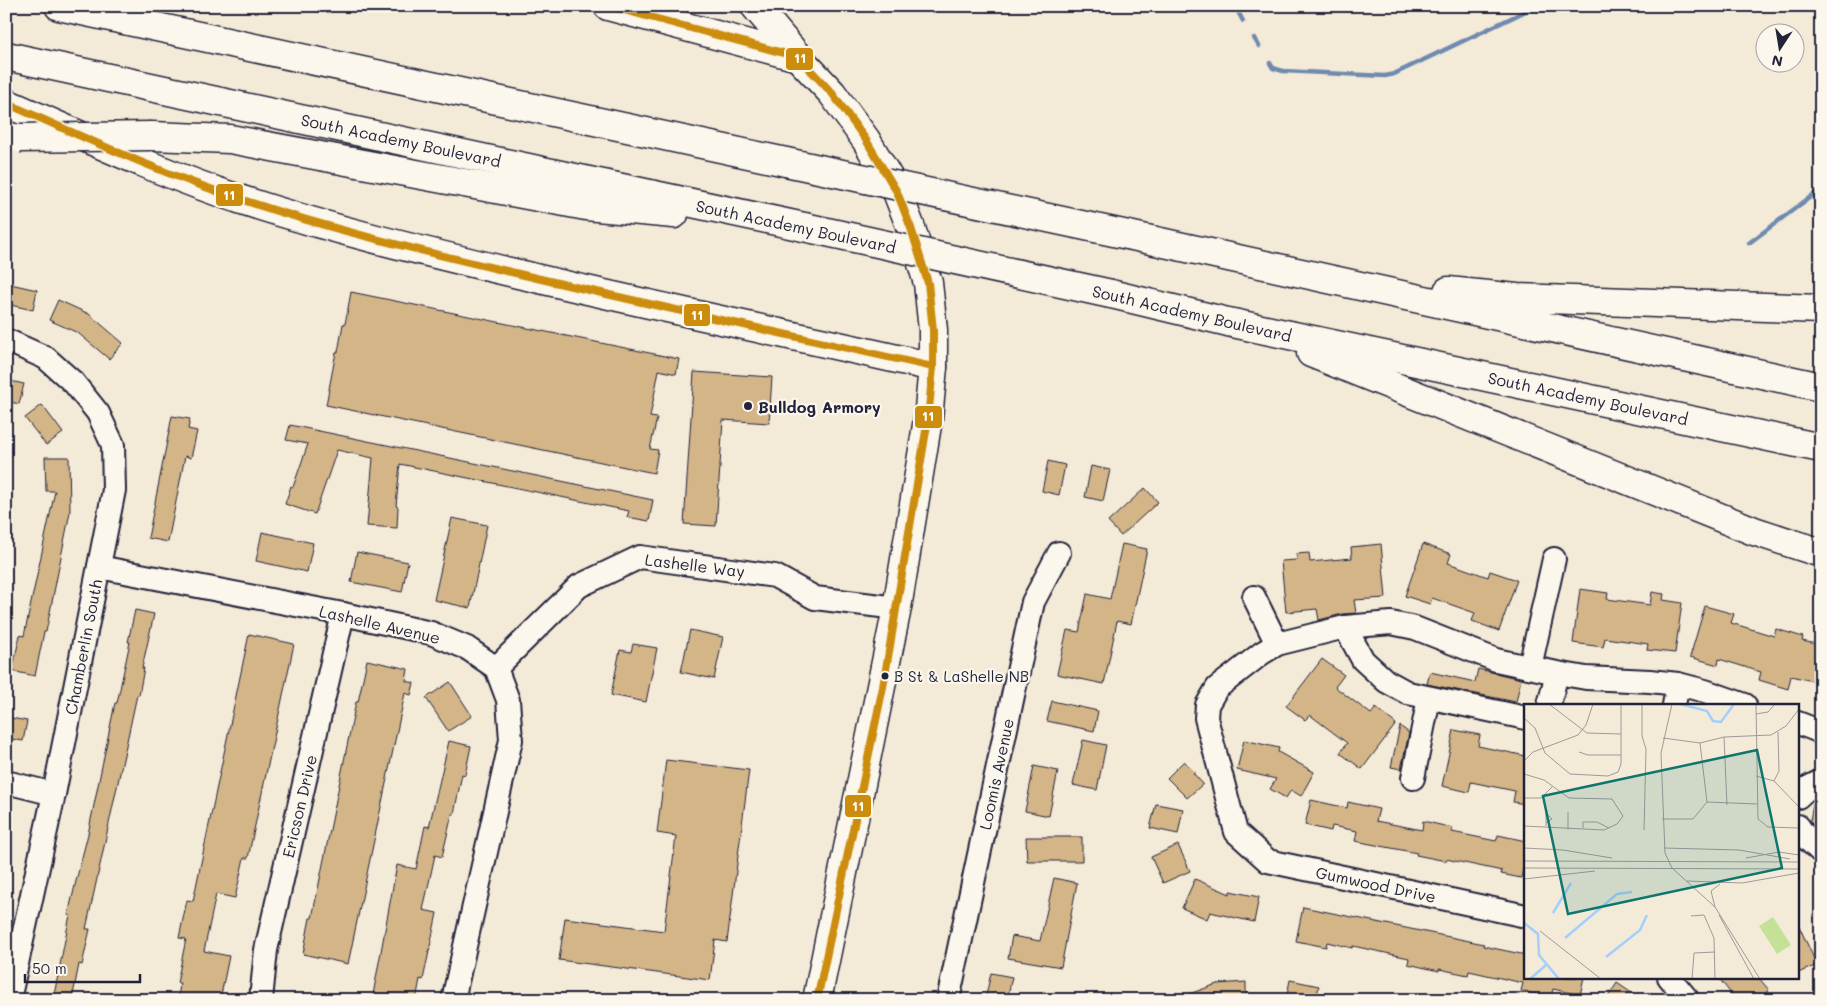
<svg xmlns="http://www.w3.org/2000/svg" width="1827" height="1006" viewBox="0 0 1827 1006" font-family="Mali,sans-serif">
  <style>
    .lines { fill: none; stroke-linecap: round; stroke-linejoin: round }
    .stream { stroke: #6f8aaf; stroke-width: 4.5 }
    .building { fill: #d3b587; stroke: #22223b }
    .minor-casing { stroke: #22223b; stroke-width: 26 }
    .major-casing { stroke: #22223b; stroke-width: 31 }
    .highway-casing { stroke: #22223b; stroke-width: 31 }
    .minor { stroke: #fbf7ec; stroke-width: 22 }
    .major { stroke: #fbf7ec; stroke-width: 28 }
    .highway { stroke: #fbf7ec; stroke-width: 28 }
    .highway-bridge-casing { stroke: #22223b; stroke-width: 31; stroke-linecap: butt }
    .highway-bridge { stroke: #fbf7ec; stroke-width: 28 }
    .bus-1-casing { stroke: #fbf7ec; stroke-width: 11 }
    .bus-1 { stroke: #cc8c0c; stroke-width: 8 }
    .poi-dot { fill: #22223b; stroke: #fbf7ec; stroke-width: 2 }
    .labels { text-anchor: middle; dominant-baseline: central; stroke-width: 4.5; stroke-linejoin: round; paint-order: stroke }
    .bus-label { font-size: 15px; fill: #22223b; stroke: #fbf7ec; text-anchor: start }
    .street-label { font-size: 16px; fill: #22223b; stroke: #fbf7ec }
    .poi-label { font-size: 16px; font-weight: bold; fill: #22223b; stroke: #fbf7ec; text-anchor: start }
    .inset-river { fill: none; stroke: #a3cffd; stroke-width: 2.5 }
    .inset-road { fill: none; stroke: #9f9a99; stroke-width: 1 }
    .view { fill: #0f766e; fill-opacity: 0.15; stroke: #0f766e; stroke-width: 2.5 }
    .inset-edge { fill: none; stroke: #22223b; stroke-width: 2.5 }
    .line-badge { stroke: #fbf7ec; stroke-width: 2 }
    .badge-label { font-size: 14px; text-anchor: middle; font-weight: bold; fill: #fff }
  </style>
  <rect width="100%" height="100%" fill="#f3ead8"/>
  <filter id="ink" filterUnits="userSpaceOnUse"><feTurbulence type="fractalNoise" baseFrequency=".02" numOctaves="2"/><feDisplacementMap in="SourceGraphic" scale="10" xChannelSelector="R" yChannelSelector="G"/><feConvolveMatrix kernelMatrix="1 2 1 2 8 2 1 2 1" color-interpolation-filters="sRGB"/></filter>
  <g filter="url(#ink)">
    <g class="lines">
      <g class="stream">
        <path d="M 1235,6 L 1243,21"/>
        <path d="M 1254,38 L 1259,46"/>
        <path d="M 1270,63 L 1273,68 L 1283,71 L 1385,76 L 1394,74 L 1536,6"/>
        <path d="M 1749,243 L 1821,189"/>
      </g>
    </g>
    <g class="building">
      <path d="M 6,283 L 37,290 L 33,310 L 6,304 Z"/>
      <path d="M 351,292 L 679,359 L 676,374 L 659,370 L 650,417 L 657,418 L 650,449 L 658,450 L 654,473 L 326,405 L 336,352 L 338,352 L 343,324 L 345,324 Z"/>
      <path d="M 58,300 L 89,314 L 123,343 L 109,359 L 78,333 L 49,320 Z"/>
      <path d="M 694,372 L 772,377 L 769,423 L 723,420 L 716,526 L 684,524 Z"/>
      <path d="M 6,380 L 24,384 L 19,404 L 6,401 Z"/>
      <path d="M 42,405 L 63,433 L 46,445 L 25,418 Z"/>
      <path d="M 172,416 L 190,419 L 188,429 L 197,431 L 191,458 L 185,456 L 168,542 L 148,538 Z"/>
      <path d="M 290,425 L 653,500 L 649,521 L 627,517 L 629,511 L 400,464 L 396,506 L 398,507 L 397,528 L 367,526 L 373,458 L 337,450 L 315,514 L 285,504 L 291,486 L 293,487 L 308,444 L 286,440 Z"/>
      <path d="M 45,457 L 69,457 L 70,512 L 46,632 L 44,632 L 35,676 L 12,671 L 20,635 L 24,636 L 55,491 L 46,491 Z"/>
      <path d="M 1048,461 L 1065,465 L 1059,495 L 1042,491 Z"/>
      <path d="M 1091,466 L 1110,470 L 1103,501 L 1085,497 Z"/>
      <path d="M 1145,488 L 1158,502 L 1121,536 L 1108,522 Z"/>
      <path d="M 452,518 L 487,525 L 470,608 L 434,600 Z"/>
      <path d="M 262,532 L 313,543 L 307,572 L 256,561 Z"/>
      <path d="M 1122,544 L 1147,549 L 1131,624 L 1117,621 L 1104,684 L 1057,674 L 1067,630 L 1079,632 L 1087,594 L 1110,599 Z"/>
      <path d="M 1381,544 L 1386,598 L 1354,600 L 1356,613 L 1342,614 L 1319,620 L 1317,609 L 1286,612 L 1281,561 L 1297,560 L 1296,554 L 1309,553 L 1310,562 L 1352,558 L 1351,547 Z"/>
      <path d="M 1423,544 L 1451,554 L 1448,563 L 1488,577 L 1490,571 L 1517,580 L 1499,631 L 1472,621 L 1475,613 L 1432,598 L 1430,604 L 1405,596 Z"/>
      <path d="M 357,552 L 408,562 L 402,592 L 351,582 Z"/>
      <path d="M 1580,589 L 1608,593 L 1607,599 L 1650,605 L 1652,592 L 1664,594 L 1663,600 L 1682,603 L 1675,653 L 1647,650 L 1648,644 L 1605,638 L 1603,647 L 1573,643 Z"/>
      <path d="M 1705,606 L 1734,614 L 1731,623 L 1774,636 L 1776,629 L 1803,637 L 1802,641 L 1821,645 L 1821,662 L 1817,682 L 1791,676 L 1788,689 L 1759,680 L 1761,672 L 1719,659 L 1718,665 L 1690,657 Z"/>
      <path d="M 135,610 L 154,614 L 142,668 L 144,668 L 139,695 L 137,695 L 127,741 L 86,929 L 90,929 L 82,965 L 79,964 L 72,1000 L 53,1000 L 70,915 L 68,915 L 76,881 L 88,834 L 115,703 L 117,703 L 130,642 L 128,642 Z"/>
      <path d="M 690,630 L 723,637 L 714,679 L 681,672 Z"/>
      <path d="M 249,634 L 294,644 L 248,858 L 244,858 L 235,898 L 216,894 L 204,951 L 229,956 L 220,1000 L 178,1000 L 180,983 L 177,983 L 186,939 L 179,938 L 187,900 L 193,901 Z"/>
      <path d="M 633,644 L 657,648 L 646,702 L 611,695 L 620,650 L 631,652 Z"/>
      <path d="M 1322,659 L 1344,675 L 1335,687 L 1371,714 L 1376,708 L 1396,724 L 1362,769 L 1340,753 L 1347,743 L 1310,715 L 1305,720 L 1286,706 Z"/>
      <path d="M 367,660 L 408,669 L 406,681 L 414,683 L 411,695 L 405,693 L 348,964 L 303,954 L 310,918 L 312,918 L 356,702 L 358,702 Z"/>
      <path d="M 1478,669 L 1521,679 L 1516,702 L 1427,684 L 1430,672 L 1475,682 Z"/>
      <path d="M 450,682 L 472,716 L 448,731 L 426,698 Z"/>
      <path d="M 1052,701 L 1098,711 L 1094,731 L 1047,721 Z"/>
      <path d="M 6,717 L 27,721 L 23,741 L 6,738 Z"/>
      <path d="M 1400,726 L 1409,733 L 1401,769 L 1391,767 Z"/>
      <path d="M 1454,730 L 1480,735 L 1478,746 L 1526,756 L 1526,804 L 1513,802 L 1515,791 L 1471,782 L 1469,792 L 1442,786 Z"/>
      <path d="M 1083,740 L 1106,745 L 1097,790 L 1073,785 Z"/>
      <path d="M 1244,740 L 1279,748 L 1278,752 L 1314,772 L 1301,796 L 1291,790 L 1286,798 L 1270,789 L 1276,779 L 1237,770 Z"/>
      <path d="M 449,741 L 471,746 L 465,775 L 462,774 L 454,814 L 452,814 L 442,857 L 435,855 L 423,910 L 437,913 L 423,980 L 420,979 L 416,1000 L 372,1000 L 397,865 L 416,869 L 425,826 L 429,827 Z"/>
      <path d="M 666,760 L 749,770 L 727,942 L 715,940 L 710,980 L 559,960 L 565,918 L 664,931 L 676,836 L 657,833 Z"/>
      <path d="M 1184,761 L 1195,772 L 1193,773 L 1203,784 L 1187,798 L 1167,778 Z"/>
      <path d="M 1034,766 L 1058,771 L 1049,816 L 1025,811 Z"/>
      <path d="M 1821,796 L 1821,830 L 1816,829 L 1810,820 L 1814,800 Z"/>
      <path d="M 1311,800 L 1347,808 L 1348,802 L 1379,809 L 1376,821 L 1422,830 L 1423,821 L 1453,828 L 1452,832 L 1496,841 L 1498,835 L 1526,841 L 1526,855 L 1521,878 L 1501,874 L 1502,871 L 1446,859 L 1446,861 L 1416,855 L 1417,853 L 1355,841 L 1357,831 L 1332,826 L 1331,831 L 1305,825 Z"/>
      <path d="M 1156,804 L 1183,809 L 1178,834 L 1150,828 Z"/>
      <path d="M 1026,837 L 1082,837 L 1082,861 L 1027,861 Z"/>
      <path d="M 1178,845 L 1190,871 L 1163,883 L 1151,857 Z"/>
      <path d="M 1054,878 L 1077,883 L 1061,967 L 1008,958 L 1012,936 L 1040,941 Z"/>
      <path d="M 1195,879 L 1230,894 L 1230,891 L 1259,897 L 1254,922 L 1210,912 L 1207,919 L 1182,908 Z"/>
      <path d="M 1303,907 L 1484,944 L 1483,946 L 1526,955 L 1526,977 L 1584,977 L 1580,995 L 1553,989 L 1551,997 L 1521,991 L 1523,983 L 1469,971 L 1468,975 L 1439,969 L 1439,971 L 1408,964 L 1409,958 L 1353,946 L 1352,948 L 1327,942 L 1326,947 L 1296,941 Z"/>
      <path d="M 1798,924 L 1817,965 L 1798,973 Z"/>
      <path d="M 991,973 L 1012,977 L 1007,1000 L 985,1000 Z"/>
      <path d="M 1718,977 L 1758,977 L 1769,990 L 1757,1000 L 1736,1000 Z"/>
      <path d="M 1290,980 L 1319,986 L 1316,1000 L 1286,1000 Z"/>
      <path d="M 1246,982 L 1246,1000 L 1178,1000 L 1178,998 L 1217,984 Z"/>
      <path d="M 1617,983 L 1642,1000 L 1606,1000 Z"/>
    </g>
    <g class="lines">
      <defs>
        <g id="minor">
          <path d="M 6,340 L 46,358 L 74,383 L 98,413 L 113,445 L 114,490 L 54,794 L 9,1000"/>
          <path d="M 99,567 L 343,614 L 431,633 L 467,648 L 496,668 L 508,700 L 511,740 L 453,1000"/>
          <path d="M 1254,597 L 1277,644"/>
          <path d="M 1345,627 L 1363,660 L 1386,681 L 1408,693 L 1526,718"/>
          <path d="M 1530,667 L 1554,559"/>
          <path d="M 496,668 L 579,586 L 640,557 L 775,576 L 815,598 L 897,608"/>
          <path d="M 1549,705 L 1557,673"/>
          <path d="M 1674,705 L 1678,684"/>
          <path d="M 1798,723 L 1816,730 L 1821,733"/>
          <path d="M 1413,778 L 1429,698"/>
          <path d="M 6,782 L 54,794"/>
          <path d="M 1798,797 L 1809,787 L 1821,781"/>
          <path d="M 1798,826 L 1808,840 L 1821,852"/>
          <path d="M 1526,916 L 1268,861 L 1236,832 L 1206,718 L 1207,705 L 1217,688 L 1262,653 L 1277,644 L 1345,627 L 1391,623 L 1415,628 L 1496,660 L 1557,673 L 1586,678 L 1650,681 L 1678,684 L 1705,691 L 1745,705"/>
          <path d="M 1669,977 L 1688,1000"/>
          <path d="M 261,1000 L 266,950 L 343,614"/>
          <path d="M 948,1000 L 1033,602 L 1059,553"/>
        </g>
        <path id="major" d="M 755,6 L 798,57 L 832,93 L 866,140 L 897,192 L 911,228 L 928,283 L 933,330 L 933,367 L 928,419 L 897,608 L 817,1000"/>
        <g id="highway">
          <path d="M 59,6 L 786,162"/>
          <path d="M 608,6 L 798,57"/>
          <path d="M 6,56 L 804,227"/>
          <path d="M 6,103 C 83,136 160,173 239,199 C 336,231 435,254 535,278 C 667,309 800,337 933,367"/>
          <path d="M 151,136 L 230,139 L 586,206 L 674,214"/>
          <path d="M 1128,235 L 1821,387"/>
          <path d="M 1448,291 L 1517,298 L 1821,309"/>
          <path d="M 1111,294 L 1228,322 L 1821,448"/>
          <path d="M 1311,353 L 1754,531 L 1821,553"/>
        </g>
      </defs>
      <use href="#minor" class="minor-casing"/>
      <use href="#major" class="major-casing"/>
      <use href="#highway" class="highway-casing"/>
      <use href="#minor" class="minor"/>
      <use href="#major" class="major"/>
      <use href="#highway" class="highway"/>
      <defs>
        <g id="highway-bridge">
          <path d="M 20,138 L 151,136"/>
          <path d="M 786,162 L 1128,235"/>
          <path d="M 804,227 L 1111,294"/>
        </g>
      </defs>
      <use href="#highway-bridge" class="highway-bridge-casing"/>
      <use href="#highway-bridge" class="highway-bridge"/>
      <defs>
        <g id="bus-1">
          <path d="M 609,6 L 798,57 L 832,93 L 866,140 L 897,192 L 911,228 L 928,283 L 933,330 L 933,367 L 928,419 L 883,687 L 817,1000"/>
          <path d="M 6,103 C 83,137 160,173 240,199 C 326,228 414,249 502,270 C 645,304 789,335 933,367"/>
        </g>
      </defs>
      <use href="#bus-1" class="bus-1-casing"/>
      <use href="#bus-1" class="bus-1"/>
    </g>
  </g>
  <g class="poi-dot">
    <circle cx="748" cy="406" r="5"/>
    <circle cx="885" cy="676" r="4.5"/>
  </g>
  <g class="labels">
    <g class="bus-label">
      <text x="894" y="676">B St &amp; LaShelle NB</text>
    </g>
    <g class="street-label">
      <text transform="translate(401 140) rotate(12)">South Academy Boulevard</text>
      <text transform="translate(796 226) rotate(12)">South Academy Boulevard</text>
      <text transform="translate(1192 313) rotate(13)">South Academy Boulevard</text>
      <text transform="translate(1588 398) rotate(12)">South Academy Boulevard</text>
      <text transform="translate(695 565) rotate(7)">Lashelle Way</text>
      <text transform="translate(380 624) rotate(13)">Lashelle Avenue</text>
      <text transform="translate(83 647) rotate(-79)">Chamberlin South</text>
      <text transform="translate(996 774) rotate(-78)">Loomis Avenue</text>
      <text transform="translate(299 806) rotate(-77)">Ericson Drive</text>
      <text transform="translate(1376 884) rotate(12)">Gumwood Drive</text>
    </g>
    <g class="poi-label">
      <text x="758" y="406">Bulldog Armory</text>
    </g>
  </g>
  <g transform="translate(1524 704)">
    <rect width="275" height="275" fill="#f3ead8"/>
    <path d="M 249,213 L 267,241 L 253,250 L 235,222 Z" fill="#c5e198"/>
    <path class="inset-river" d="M 156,0 L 183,7 L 189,17 L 197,18 L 210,0M 29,209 L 47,179M 0,219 L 14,230 L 15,251 L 35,275M 41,234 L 93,190 L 108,188M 82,253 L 116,226 L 123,211M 6,275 L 22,261"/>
    <path class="inset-road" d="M 25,0 L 63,29 L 97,30M 118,0 L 118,32 L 122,45 L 120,126M 148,0 L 137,49 L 141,149 L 148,164 L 191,203 L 236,275M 232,0 L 234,115 L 244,123 L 275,124M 232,10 L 244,8 L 251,0M 0,14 L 11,24 L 21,49 L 46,70 L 84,72 L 94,68 L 97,60 L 97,0M 200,33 L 203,101M 139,34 L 176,39 L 200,33 L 247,31 L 262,22 L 275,5M 176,39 L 183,98 L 233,100M 55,48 L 64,51 L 97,51M 0,57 L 9,48 L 54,31 L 62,21 L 69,0M 0,70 L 20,76 L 45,94 L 88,95 L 99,112 L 93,120 L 80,126 L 0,122M 232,72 L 250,77 L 275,103M 250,77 L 255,67 L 254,28M 0,94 L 17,94 L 28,83M 44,108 L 44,126M 138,115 L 169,115 L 183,98M 22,122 L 22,109 L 28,115 L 22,119M 59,124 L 59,118 L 73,118 L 85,124M 0,144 L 39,146 L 88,154M 140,144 L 215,146 L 266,155M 222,154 L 255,148 L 275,151M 0,157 L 275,158M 0,164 L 275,165M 0,175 L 71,167M 163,177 L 218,179 L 275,169M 191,203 L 187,187 L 196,180M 195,211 L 230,275M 167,212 L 180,211 L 190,234 L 191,275M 16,227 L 77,275M 168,275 L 170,249 L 191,248"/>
    <path class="view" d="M 233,46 L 258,164 L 44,210 L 19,92 Z"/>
    <rect width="275" height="275" class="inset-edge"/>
  </g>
  <g class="line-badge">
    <rect x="785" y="47" width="29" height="24" rx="5" fill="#cc8c0c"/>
    <rect x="215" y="183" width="29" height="24" rx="5" fill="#cc8c0c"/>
    <rect x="683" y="303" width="28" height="24" rx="5" fill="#cc8c0c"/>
    <rect x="914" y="405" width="29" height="24" rx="5" fill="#cc8c0c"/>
    <rect x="844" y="794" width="28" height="24" rx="5" fill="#cc8c0c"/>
  </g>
  <g class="badge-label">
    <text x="800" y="63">11</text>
    <text x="229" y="200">11</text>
    <text x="697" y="320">11</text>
    <text x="928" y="421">11</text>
    <text x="858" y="811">11</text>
  </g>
  <rect width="1827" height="1006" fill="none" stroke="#fbf7ec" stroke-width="25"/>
  <rect x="12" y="12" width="1802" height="981" fill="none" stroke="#22223b" stroke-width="2" filter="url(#ink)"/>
  <g transform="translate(1780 48) rotate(192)"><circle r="24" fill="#fbf7ec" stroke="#a4a2a5"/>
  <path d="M0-4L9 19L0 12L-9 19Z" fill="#22223b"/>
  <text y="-8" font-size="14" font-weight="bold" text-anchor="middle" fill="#22223b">N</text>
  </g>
  <path d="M25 974v8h115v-8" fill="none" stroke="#22223b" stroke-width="2.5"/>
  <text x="32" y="974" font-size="15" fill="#22223b" stroke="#fbf7ec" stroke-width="4" paint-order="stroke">50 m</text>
</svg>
